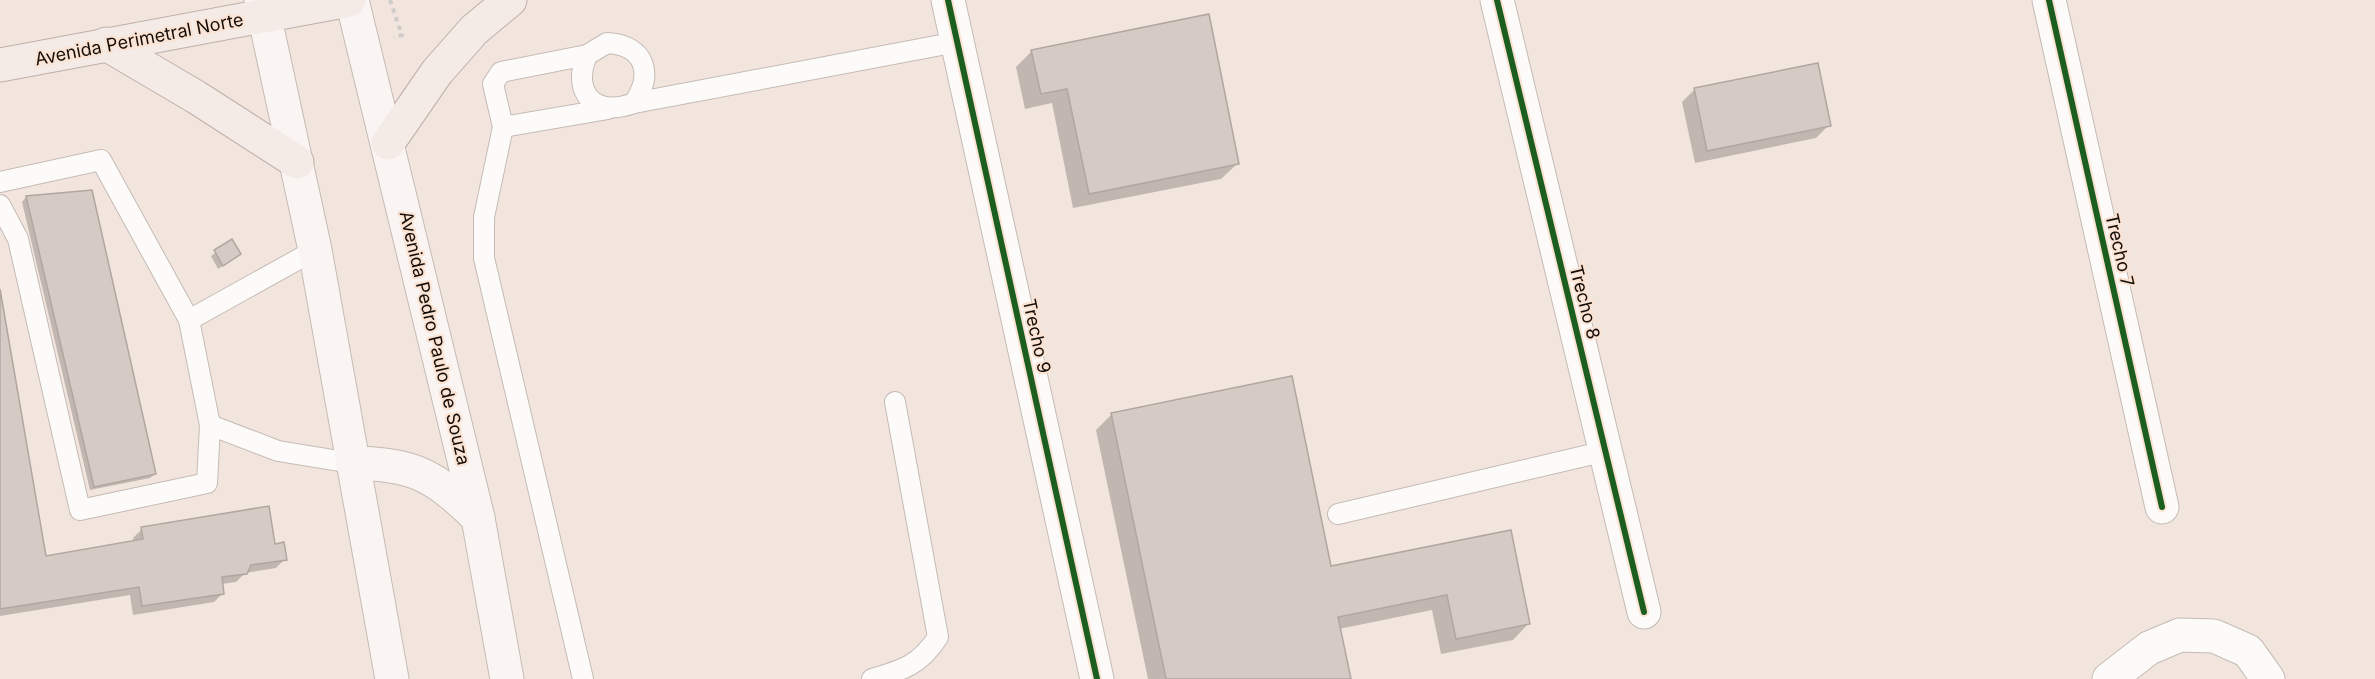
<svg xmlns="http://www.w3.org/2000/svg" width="2375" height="679" viewBox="0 0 2375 679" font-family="Inter,sans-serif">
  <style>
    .shadow { fill: #0003 }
    .building { fill: #d5cbc4; stroke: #b1a6a0; stroke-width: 1.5 }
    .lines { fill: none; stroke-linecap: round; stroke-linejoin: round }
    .service-casing { stroke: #c5bbb5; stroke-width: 22 }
    .minor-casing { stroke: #c5bbb5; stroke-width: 35 }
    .secondary-casing { stroke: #c5bbb5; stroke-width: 35 }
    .trunk-casing { stroke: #beafa8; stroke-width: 35 }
    .path { stroke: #cfccc9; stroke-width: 4; stroke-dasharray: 4.5 4.5; stroke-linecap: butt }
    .service { stroke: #fdfbfa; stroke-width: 20 }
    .minor { stroke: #fdfbfa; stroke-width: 33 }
    .secondary { stroke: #faf5f3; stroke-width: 33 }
    .trunk { stroke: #f4eae6; stroke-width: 33 }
    .cycleway-casing { stroke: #fbe3d4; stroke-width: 10 }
    .cycleway { stroke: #1b5e20; stroke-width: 6 }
    .labels { text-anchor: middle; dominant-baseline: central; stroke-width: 4.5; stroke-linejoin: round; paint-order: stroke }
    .street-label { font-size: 18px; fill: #140c07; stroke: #fbe3d4 }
  </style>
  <rect width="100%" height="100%" fill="#f2e5dd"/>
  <g class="shadow">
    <path d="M 1032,51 L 1237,164 L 1221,179 L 1073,208 L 1052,103 L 1025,109 L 1016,67 Z"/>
    <path d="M 1695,89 L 1829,125 L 1816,138 L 1695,163 L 1682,102 Z"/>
    <path d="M 26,197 L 155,474 L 150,478 L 90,490 L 22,202 Z"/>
    <path d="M 232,241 L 235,258 L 218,269 L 211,256 Z"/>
    <path d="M 0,297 L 45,557 L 134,542 L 133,538 L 142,529 L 273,546 L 285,559 L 276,568 L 245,573 L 236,582 L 221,584 L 223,593 L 214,602 L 133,615 L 130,595 L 0,616 Z"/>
    <path d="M 1112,414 L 1329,568 L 1510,531 L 1528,624 L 1513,640 L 1441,654 L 1432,610 L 1339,629 L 1349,679 L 1148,679 L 1096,430 Z"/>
  </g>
  <g class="building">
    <path d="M 1209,14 L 1239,164 L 1089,194 L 1067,89 L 1041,94 L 1031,50 Z"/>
    <path d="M 1818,63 L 1831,126 L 1707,151 L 1694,88 Z"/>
    <path d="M 92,190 L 156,474 L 94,487 L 26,196 Z"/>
    <path d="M 232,239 L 241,254 L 223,266 L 214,250 Z"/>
    <path d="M 0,289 L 46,556 L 143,539 L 141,527 L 269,506 L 275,544 L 284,542 L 287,560 L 251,565 L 247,574 L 222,577 L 224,594 L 142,606 L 139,587 L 0,609 Z"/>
    <path d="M 1292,376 L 1331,566 L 1511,530 L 1530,624 L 1456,639 L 1447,595 L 1338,617 L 1351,679 L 1166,679 L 1111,413 Z"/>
  </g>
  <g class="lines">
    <defs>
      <g id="service">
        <path d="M 587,55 C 571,93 595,118 634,103 C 654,74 645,45 607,43 L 587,55 L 501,72 L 493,84 L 503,127 L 608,109"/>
        <path d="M 634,103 L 957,42"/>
        <path d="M 503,127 L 484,217 L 484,258 L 583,679"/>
        <path d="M 0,182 L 101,160 L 189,320"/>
        <path d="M 0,205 L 18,239 L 80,510 L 207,483 L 210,425 L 189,320 L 315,250"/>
        <path d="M 210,425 L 278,451 L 352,463"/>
        <path d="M 1338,514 L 1606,451"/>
        <path d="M 872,679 C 903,670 920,665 938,637 L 895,402"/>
      </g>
      <g id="minor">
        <path d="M 948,0 L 1097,679"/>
        <path d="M 1497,0 L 1644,612"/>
        <path d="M 2049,0 L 2162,507"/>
        <path d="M 2109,679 L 2149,648 L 2180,635 L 2214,636 L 2248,651 L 2268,679"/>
      </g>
      <g id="secondary">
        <path d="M 261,0 L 315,250 L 392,679"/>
        <path d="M 352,0 L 478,518 L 507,679"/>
        <path d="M 352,463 C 414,464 434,475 478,518"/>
      </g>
      <g id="trunk">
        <path d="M 106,44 L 196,97 L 297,162"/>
        <path d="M 0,65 L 349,0"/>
        <path d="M 388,143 L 437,72 L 474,30 L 510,0"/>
      </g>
    </defs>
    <use href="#service" class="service-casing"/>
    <use href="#minor" class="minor-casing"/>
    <use href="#secondary" class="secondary-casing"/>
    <use href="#trunk" class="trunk-casing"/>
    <path class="path" d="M 390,0 L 402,35 L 394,37"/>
    <use href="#service" class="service"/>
    <use href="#minor" class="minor"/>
    <use href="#secondary" class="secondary"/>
    <use href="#trunk" class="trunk"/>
    <defs>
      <g id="cycleway">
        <path d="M 948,0 L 1097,679"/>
        <path d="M 1497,0 L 1644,612"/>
        <path d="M 2049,0 L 2162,507"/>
      </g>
    </defs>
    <use href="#cycleway" class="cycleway-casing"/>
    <use href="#cycleway" class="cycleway"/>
  </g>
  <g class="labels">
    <g class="street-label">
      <text transform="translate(139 39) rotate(-11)">Avenida Perimetral Norte</text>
      <text transform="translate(2120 250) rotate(77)">Trecho 7</text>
      <text transform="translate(1585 302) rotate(76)">Trecho 8</text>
      <text transform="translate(1037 336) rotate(78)">Trecho 9</text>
      <text transform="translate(435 338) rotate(77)">Avenida Pedro Paulo de Souza</text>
    </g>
  </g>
</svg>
